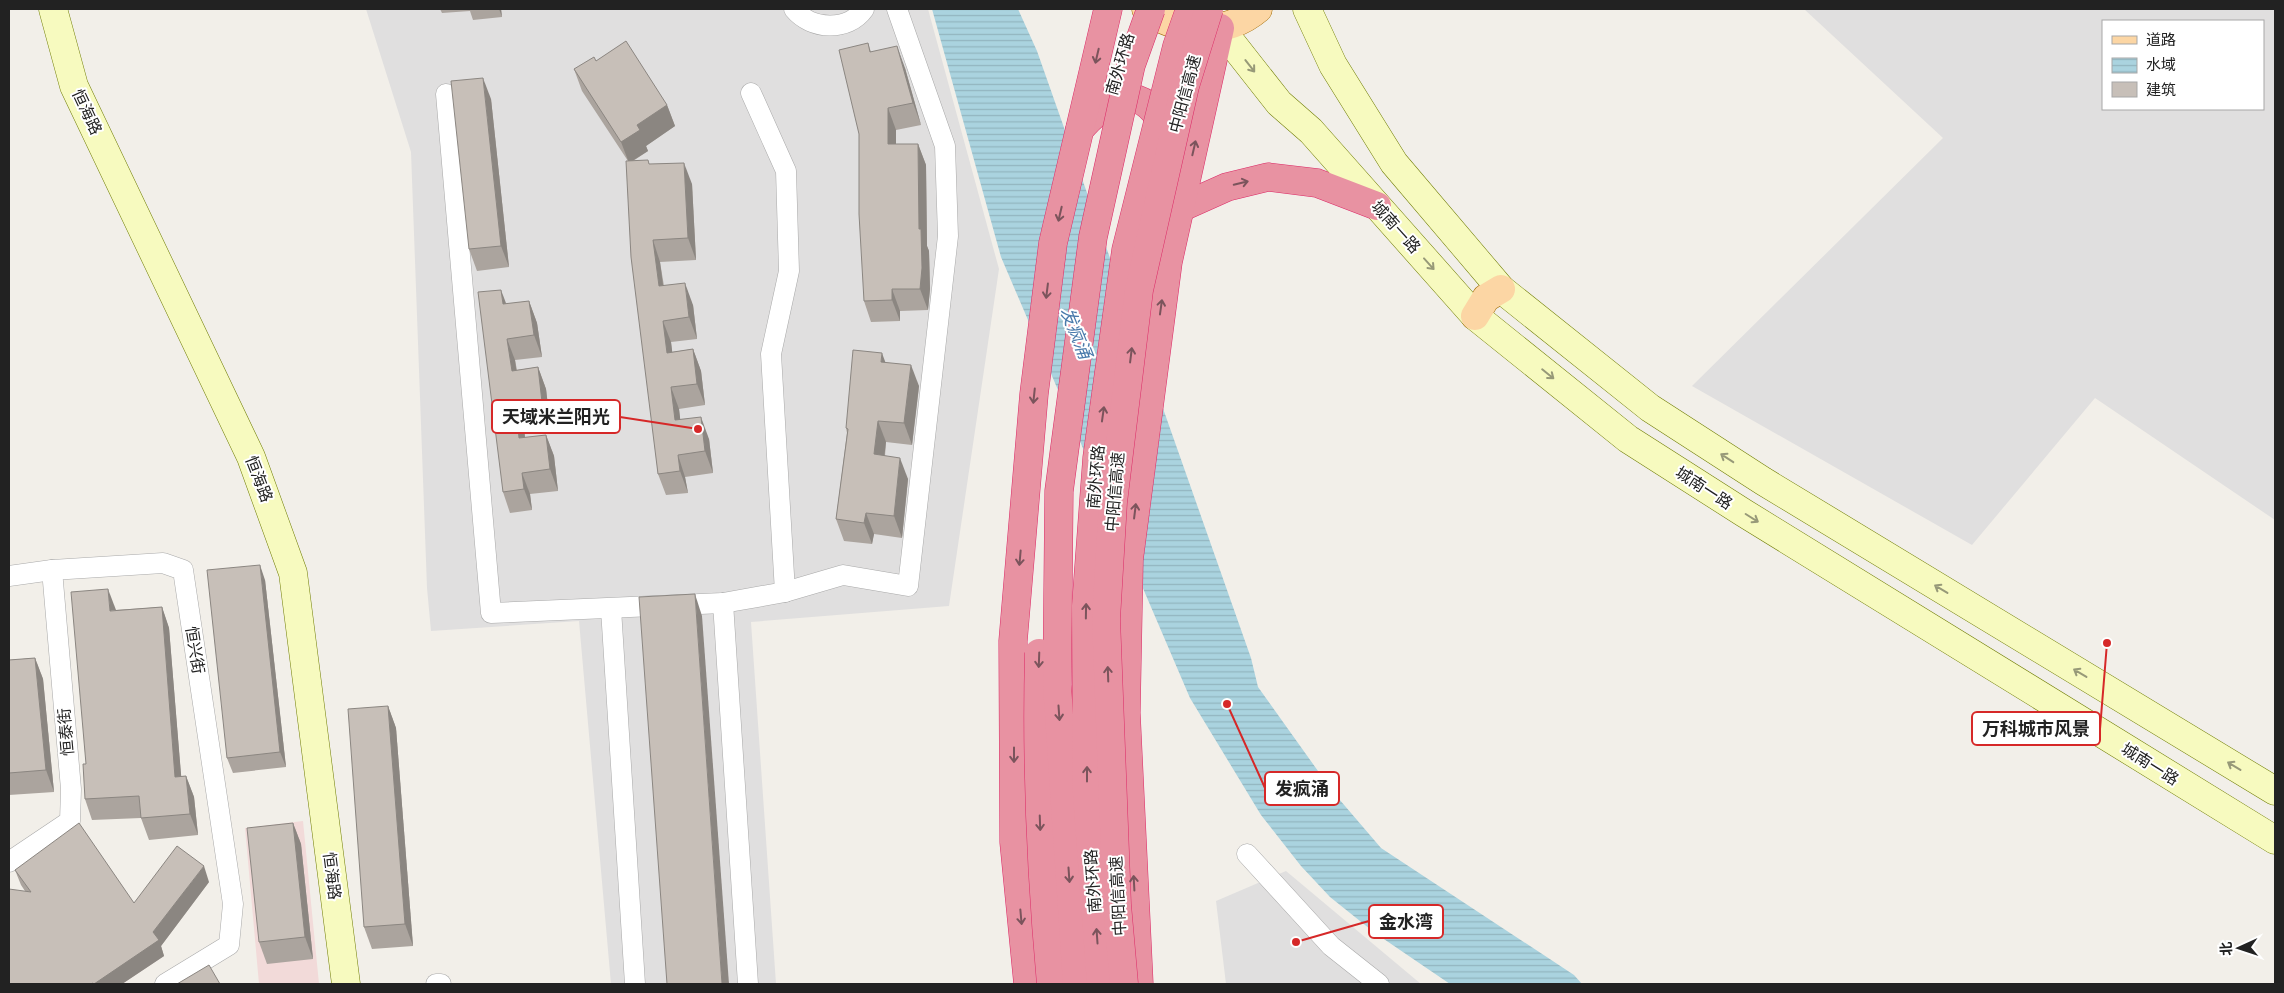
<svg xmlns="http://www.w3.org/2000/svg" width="2284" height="993" viewBox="0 0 2284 993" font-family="'DM Sans','Noto Sans SC',sans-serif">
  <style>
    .residential { fill: #e0dfdf; fill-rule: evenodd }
    .commercial { fill: #f2dad9 }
    .water { fill: url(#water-rules) }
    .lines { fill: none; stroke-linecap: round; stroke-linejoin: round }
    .street-casing { stroke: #a9a9a9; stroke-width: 21 }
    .secondary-casing { stroke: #707d05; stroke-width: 29 }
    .primary-casing { stroke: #a06b00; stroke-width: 29 }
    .highway-casing { stroke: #dc2a67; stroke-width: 29 }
    .street { stroke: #fff; stroke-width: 20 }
    .secondary { stroke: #f7fabf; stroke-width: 28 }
    .primary { stroke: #fcd6a4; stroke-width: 28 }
    .highway { stroke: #e892a2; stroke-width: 28 }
    .highway-bridge-casing { stroke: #dc2a67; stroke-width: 29; stroke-linecap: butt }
    .highway-bridge { stroke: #e892a2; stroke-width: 28 }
    .wall { fill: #aba49e }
    .shaded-wall { fill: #8b8681 }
    .building { fill: #c7bfb8; stroke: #8b8681 }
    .oneway { stroke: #7b545c }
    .oneway2 { stroke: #979978 }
    .labels { text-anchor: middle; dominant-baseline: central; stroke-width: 4; stroke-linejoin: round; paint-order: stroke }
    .street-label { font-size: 16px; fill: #222; stroke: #fff }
    .water-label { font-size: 18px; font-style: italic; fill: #4a7aab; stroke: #fff }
    .leader { fill: none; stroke: #d62828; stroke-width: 2 }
    .callout-dot { fill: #d62828; stroke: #fff; stroke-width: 2 }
    .callout { fill: #fff; stroke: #d62828; stroke-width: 2 }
    .callout-label { font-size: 18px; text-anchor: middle; font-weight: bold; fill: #222 }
  </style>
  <defs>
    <pattern id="water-rules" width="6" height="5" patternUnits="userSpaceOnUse" patternTransform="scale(1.25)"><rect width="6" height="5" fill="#aad3df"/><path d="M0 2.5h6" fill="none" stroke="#92b5bf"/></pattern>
  </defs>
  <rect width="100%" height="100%" fill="#f2efe9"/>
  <g class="residential">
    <path d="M 366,9 L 928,9 L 999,269 L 949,606 L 751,622 L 776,984 L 611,984 L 579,621 L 431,631 L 427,588 L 411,152 Z"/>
    <path d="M 1804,9 L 2275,9 L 2275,520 L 2095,398 L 1972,545 L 1692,386 L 1943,138 ZM 2103,21 L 2263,21 L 2263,109 L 2103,109 Z"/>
    <path d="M 1286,871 L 1421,984 L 1226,984 L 1216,901 Z"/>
  </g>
  <path class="commercial" d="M 303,821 L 319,984 L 259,984 L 245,828 Z"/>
  <path class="water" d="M 932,9 L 1018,9 L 1037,51 L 1251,658 L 1258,687 L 1333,792 L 1381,848 L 1574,975 L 1582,984 L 1450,984 L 1375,933 L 1330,897 L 1301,866 L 1261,815 L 1190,698 L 1001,257 Z"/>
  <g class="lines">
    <defs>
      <g id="street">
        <path d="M 794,9 C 811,30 848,32 864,9"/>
        <path d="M 751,93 L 786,171 L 789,271 L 771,354 L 785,592"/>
        <path d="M 446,94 L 491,613 L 723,603 L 785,592 L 843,575 L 908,586 L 948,236 L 945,146 L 897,9"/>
        <path d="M 9,576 L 52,570 L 163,563 L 183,570 L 233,904 L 229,945 L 165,984"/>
        <path d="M 723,603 L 748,984"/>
        <path d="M 611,609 L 635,984"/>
        <path d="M 1247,854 L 1331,946 L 1379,984"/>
        <path d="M 9,862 L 70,821 L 71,789 L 52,570"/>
        <path d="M 436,984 L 441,984"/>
      </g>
      <g id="secondary">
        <path d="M 53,9 L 74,86 L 251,457 L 293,573 L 346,984"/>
        <path d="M 1307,9 L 1333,65 L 1394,163 L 1501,289 L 1650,408 L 1763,481 L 2275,791"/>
        <path d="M 1220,28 L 1279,103 L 1311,131 L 1475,316 L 1628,439 L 1744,513 L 2275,840"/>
      </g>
      <g id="primary">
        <path d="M 1146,9 C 1178,34 1226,36 1258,9"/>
        <path d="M 1475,316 L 1486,298 L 1501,289"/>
      </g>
      <g id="highway">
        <path d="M 1080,129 C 1101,105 1133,81 1157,115 C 1162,121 1168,128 1170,135"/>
        <path d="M 1178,195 L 1180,208 L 1227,187 L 1268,177 L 1317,183 L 1377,206"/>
        <path d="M 1028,984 L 1014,842 L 1013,641 L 1034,394 L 1053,243 L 1108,9"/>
        <path d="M 1139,984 L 1126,713 L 1129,559 L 1168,262 L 1220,28"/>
      </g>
    </defs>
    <use href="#street" class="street-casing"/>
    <use href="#secondary" class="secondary-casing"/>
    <use href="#primary" class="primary-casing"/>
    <use href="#highway" class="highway-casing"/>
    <use href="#street" class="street"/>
    <use href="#secondary" class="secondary"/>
    <use href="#primary" class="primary"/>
    <use href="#highway" class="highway"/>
    <defs>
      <g id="highway-bridge">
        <path d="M 1039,653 C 1036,764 1041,874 1051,984"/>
        <path d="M 1077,984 L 1057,685 L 1059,491 L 1093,237 L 1131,65 L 1151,9"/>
        <path d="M 1101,984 L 1087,795 L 1086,606 L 1097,458 L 1126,250 L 1177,46 L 1190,9"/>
        <path d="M 1124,984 L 1117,905 L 1106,619 L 1113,502 L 1139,290 L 1185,86 L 1209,9"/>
      </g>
    </defs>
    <use href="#highway-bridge" class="highway-bridge-casing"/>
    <use href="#highway-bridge" class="highway-bridge"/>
  </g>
  <g class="wall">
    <path d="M 440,9 L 501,9 L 502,17 L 473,20 L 470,11 L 442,13 Z"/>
    <path d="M 868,43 L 871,52 L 905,68 L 921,125 L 896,130 L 896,144 L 918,144 L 926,165 L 927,246 L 929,251 L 930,289 L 928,310 L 900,311 L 900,321 L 871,322 L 864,301 Z"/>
    <path d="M 596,61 L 667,105 L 675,126 L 646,146 L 648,151 L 633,161 L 650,164 L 692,184 L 696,260 L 660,262 L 664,286 L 693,305 L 697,339 L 671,342 L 672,352 L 693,349 L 701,371 L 705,405 L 679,409 L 680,420 L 709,439 L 713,473 L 685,477 L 688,493 L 666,495 L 658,474 L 628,161 L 582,91 L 574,69 Z"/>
    <path d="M 491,99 L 509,267 L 477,271 L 469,249 Z"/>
    <path d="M 529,301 L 537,323 L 542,357 L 515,360 L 517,370 L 538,367 L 546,389 L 550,423 L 524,427 L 525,438 L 546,435 L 554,456 L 558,491 L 530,494 L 532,510 L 510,513 L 503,492 L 507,304 Z"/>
    <path d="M 885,362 L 919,386 L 912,445 L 886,442 L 885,456 L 908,479 L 902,538 L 874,534 L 872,544 L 844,541 L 836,519 L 847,433 L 846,428 Z"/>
    <path d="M 265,580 L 286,767 L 233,773 L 227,758 Z"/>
    <path d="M 162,607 L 169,628 L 181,776 L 186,776 L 194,797 L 198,835 L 149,840 L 141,818 L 92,820 L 85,799 L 86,764 L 115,610 Z"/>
    <path d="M 35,658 L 43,679 L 54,792 L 9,795 L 9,660 Z"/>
    <path d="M 388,706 L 396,728 L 413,946 L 372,949 L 364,927 Z"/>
    <path d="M 293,823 L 301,844 L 313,959 L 267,964 L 259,942 Z"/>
    <path d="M 15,870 L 134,903 L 209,882 L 161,946 L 164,956 L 122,984 L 9,984 L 25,891 L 21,885 Z"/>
  </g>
  <g class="shaded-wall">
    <path d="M 499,9 L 501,9 L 502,17 Z"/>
    <path d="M 897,46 L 905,68 L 921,125 L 913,103 Z"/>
    <path d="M 483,78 L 491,99 L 509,267 L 501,246 Z"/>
    <path d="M 667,105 L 675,126 L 646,146 L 648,151 L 629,163 L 621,142 L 637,125 Z"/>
    <path d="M 888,108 L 896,130 L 896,166 L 888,144 Z"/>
    <path d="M 918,144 L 926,165 L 927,246 L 929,251 L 930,289 L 928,310 L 920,289 Z"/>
    <path d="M 684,163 L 692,184 L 696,260 L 688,238 Z"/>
    <path d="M 653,240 L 660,262 L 666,308 L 659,286 Z"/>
    <path d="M 685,283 L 693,305 L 697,339 L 689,317 Z"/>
    <path d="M 892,289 L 900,311 L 900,321 L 892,300 Z"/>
    <path d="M 501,290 L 509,311 L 503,304 Z"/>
    <path d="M 529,301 L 537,323 L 542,357 L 534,335 Z"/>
    <path d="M 663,321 L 671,342 L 675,374 L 667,353 Z"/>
    <path d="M 507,339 L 515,360 L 519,392 L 512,371 Z"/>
    <path d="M 693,349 L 701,371 L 705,405 L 697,384 Z"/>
    <path d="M 882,353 L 890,375 L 881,362 Z"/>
    <path d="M 911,365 L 919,386 L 912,445 L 904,423 Z"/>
    <path d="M 538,367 L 546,389 L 550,423 L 542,402 Z"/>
    <path d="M 671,387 L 679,409 L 683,442 L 675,420 Z"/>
    <path d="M 516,405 L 524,427 L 527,460 L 519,438 Z"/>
    <path d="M 701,417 L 709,439 L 713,473 L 705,451 Z"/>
    <path d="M 878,421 L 886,442 L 882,476 L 874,454 Z"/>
    <path d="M 546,435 L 554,456 L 558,491 L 550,469 Z"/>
    <path d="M 678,455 L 685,477 L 688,493 L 680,471 Z"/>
    <path d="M 900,458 L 908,479 L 902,538 L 894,516 Z"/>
    <path d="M 522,473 L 530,494 L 532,510 L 524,489 Z"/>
    <path d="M 866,513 L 874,534 L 872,544 L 864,523 Z"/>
    <path d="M 260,565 L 265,580 L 286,767 L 280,752 Z"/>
    <path d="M 108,589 L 116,610 L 110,611 Z"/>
    <path d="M 695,594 L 702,616 L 729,984 L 722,984 Z"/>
    <path d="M 162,607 L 169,628 L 183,798 L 175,777 Z"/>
    <path d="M 35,658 L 43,679 L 54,792 L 46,770 Z"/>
    <path d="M 388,706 L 396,728 L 413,946 L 405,924 Z"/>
    <path d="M 186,776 L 194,797 L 198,835 L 190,814 Z"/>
    <path d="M 293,823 L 301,844 L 313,959 L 305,937 Z"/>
    <path d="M 204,866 L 209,882 L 161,946 L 164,956 L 122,984 L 94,984 L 153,932 Z"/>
  </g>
  <g class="building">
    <path d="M 626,41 L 667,105 L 637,125 L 640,130 L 621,142 L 574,69 L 594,57 L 596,61 Z"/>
    <path d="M 868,43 L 870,52 L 897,46 L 913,103 L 888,108 L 888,144 L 918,144 L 919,229 L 921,229 L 922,268 L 920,289 L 892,289 L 892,300 L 864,301 L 859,214 L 859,134 L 839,50 Z"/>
    <path d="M 483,78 L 501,246 L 469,249 L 451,81 Z"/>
    <path d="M 648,160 L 649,164 L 684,163 L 688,238 L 653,240 L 659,286 L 685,283 L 689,317 L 663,321 L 667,353 L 693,349 L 697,384 L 671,387 L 675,420 L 701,417 L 705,451 L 678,455 L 680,471 L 658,474 L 631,257 L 626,161 Z"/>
    <path d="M 501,290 L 503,304 L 529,301 L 534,335 L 507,339 L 512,371 L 538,367 L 542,402 L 516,405 L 519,438 L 546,435 L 550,469 L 522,473 L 524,489 L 503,492 L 478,292 Z"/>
    <path d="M 853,350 L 882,353 L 881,362 L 911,365 L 904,423 L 878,421 L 874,454 L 900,458 L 894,516 L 866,513 L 864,523 L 836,519 L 848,429 L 846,428 Z"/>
    <path d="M 260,565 L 280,752 L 227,758 L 207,570 Z"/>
    <path d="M 108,589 L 110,611 L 162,607 L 175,777 L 186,776 L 190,814 L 141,818 L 139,796 L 85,799 L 83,764 L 86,764 L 71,592 Z"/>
    <path d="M 695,594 L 722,984 L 667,984 L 639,597 Z"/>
    <path d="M 35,658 L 46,770 L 9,773 L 9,660 Z"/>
    <path d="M 388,706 L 405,924 L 364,927 L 348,709 Z"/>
    <path d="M 79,823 L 134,903 L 177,846 L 204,866 L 153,932 L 159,940 L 94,984 L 92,983 L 91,984 L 9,984 L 9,889 L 31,892 L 15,870 Z"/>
    <path d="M 293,823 L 305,937 L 259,942 L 247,828 Z"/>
    <path d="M 209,965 L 220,984 L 177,984 Z"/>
  </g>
  <defs><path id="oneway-shaft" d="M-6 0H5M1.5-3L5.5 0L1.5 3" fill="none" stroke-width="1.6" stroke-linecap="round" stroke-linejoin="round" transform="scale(1.25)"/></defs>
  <g class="oneway">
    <use href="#oneway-shaft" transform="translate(1097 56) rotate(103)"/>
    <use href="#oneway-shaft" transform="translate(1194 148) rotate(-77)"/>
    <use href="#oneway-shaft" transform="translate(1241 183) rotate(-14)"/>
    <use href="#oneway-shaft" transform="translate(1060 214) rotate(103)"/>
    <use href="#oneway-shaft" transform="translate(1047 291) rotate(97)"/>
    <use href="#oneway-shaft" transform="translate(1161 307) rotate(-82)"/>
    <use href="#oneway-shaft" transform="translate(1131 355) rotate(-83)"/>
    <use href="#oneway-shaft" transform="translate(1034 396) rotate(96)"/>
    <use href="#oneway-shaft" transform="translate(1103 414) rotate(-82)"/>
    <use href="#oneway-shaft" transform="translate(1135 511) rotate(-83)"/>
    <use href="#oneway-shaft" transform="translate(1020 558) rotate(95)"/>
    <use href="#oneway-shaft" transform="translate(1086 611) rotate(-89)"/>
    <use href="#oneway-shaft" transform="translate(1039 660) rotate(92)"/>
    <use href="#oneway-shaft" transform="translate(1108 674) rotate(-92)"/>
    <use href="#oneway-shaft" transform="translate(1059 713) rotate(86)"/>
    <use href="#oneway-shaft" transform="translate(1014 755) rotate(90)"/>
    <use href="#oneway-shaft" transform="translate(1087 774) rotate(-90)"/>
    <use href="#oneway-shaft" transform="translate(1040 823) rotate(88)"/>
    <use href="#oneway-shaft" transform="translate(1069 875) rotate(86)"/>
    <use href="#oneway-shaft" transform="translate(1134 883) rotate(-93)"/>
    <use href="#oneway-shaft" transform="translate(1021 917) rotate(85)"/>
    <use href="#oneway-shaft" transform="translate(1097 936) rotate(-94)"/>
  </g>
  <g class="oneway2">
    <use href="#oneway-shaft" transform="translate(1250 66) rotate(52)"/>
    <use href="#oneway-shaft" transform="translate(1429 264) rotate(48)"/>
    <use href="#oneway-shaft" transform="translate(1548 374) rotate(39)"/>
    <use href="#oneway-shaft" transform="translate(1727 458) rotate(-147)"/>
    <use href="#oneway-shaft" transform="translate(1752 518) rotate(32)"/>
    <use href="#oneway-shaft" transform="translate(1941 589) rotate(-149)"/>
    <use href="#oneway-shaft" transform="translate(2080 673) rotate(-149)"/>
    <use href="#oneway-shaft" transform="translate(2234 766) rotate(-149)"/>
  </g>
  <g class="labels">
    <g class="street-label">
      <text transform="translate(1120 64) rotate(-74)">南外环路</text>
      <text transform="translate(1185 94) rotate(-75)">中阳信高速</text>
      <text transform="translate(87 112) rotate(65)">恒海路</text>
      <text transform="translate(1396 227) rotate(48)">城南一路</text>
      <text transform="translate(1096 477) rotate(-85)">南外环路</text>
      <text transform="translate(259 479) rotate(69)">恒海路</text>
      <text transform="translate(1704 488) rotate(33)">城南一路</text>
      <text transform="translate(1115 492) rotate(-85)">中阳信高速</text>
      <text transform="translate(195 650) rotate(81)">恒兴街</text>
      <text transform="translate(66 732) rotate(-95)">恒泰街</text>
      <text transform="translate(2150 764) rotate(32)">城南一路</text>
      <text transform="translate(332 876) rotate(83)">恒海路</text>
      <text transform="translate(1093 881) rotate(-94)">南外环路</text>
      <text transform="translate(1118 896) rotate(-93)">中阳信高速</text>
    </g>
    <g class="water-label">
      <text transform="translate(1076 333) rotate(68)">发疯涌</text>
    </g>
  </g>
  <path class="leader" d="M698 429L620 417M2107 643L2100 729M1227 704L1265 788M1296 942L1369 921"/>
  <g class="callout-dot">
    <circle cx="698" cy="429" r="5"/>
    <circle cx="2107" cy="643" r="5"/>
    <circle cx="1227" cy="704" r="5"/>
    <circle cx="1296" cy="942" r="5"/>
  </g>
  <g class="callout">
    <rect x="492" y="400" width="128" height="33" rx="5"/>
    <rect x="1972" y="712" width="128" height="33" rx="5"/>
    <rect x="1265" y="772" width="74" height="33" rx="5"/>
    <rect x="1369" y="905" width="74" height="33" rx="5"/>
  </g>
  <g class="callout-label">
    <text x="556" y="423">天域米兰阳光</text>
    <text x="2036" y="735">万科城市风景</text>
    <text x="1302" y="795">发疯涌</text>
    <text x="1406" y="928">金水湾</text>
  </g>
  <rect width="2284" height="993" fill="none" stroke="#222222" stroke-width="20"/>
  <rect x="2102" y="20" width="162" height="90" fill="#ffffff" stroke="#a7a7a7"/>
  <rect x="2112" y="36" width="25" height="8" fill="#fcd6a4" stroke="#a7a7a7"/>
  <text x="2146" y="45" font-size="15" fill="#222222">道路</text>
  <rect x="2112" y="58" width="25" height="15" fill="url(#water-rules)" stroke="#a7a7a7"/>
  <text x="2146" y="70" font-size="15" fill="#222222">水域</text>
  <rect x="2112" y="82" width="25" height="15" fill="#c7bfb8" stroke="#a7a7a7"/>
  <text x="2146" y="95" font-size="15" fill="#222222">建筑</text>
  <g transform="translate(2239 948) rotate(267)" stroke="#ffffff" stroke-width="4" paint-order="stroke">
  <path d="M0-4L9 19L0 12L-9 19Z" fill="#222222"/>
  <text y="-8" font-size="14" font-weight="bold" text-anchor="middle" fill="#222222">北</text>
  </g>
</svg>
